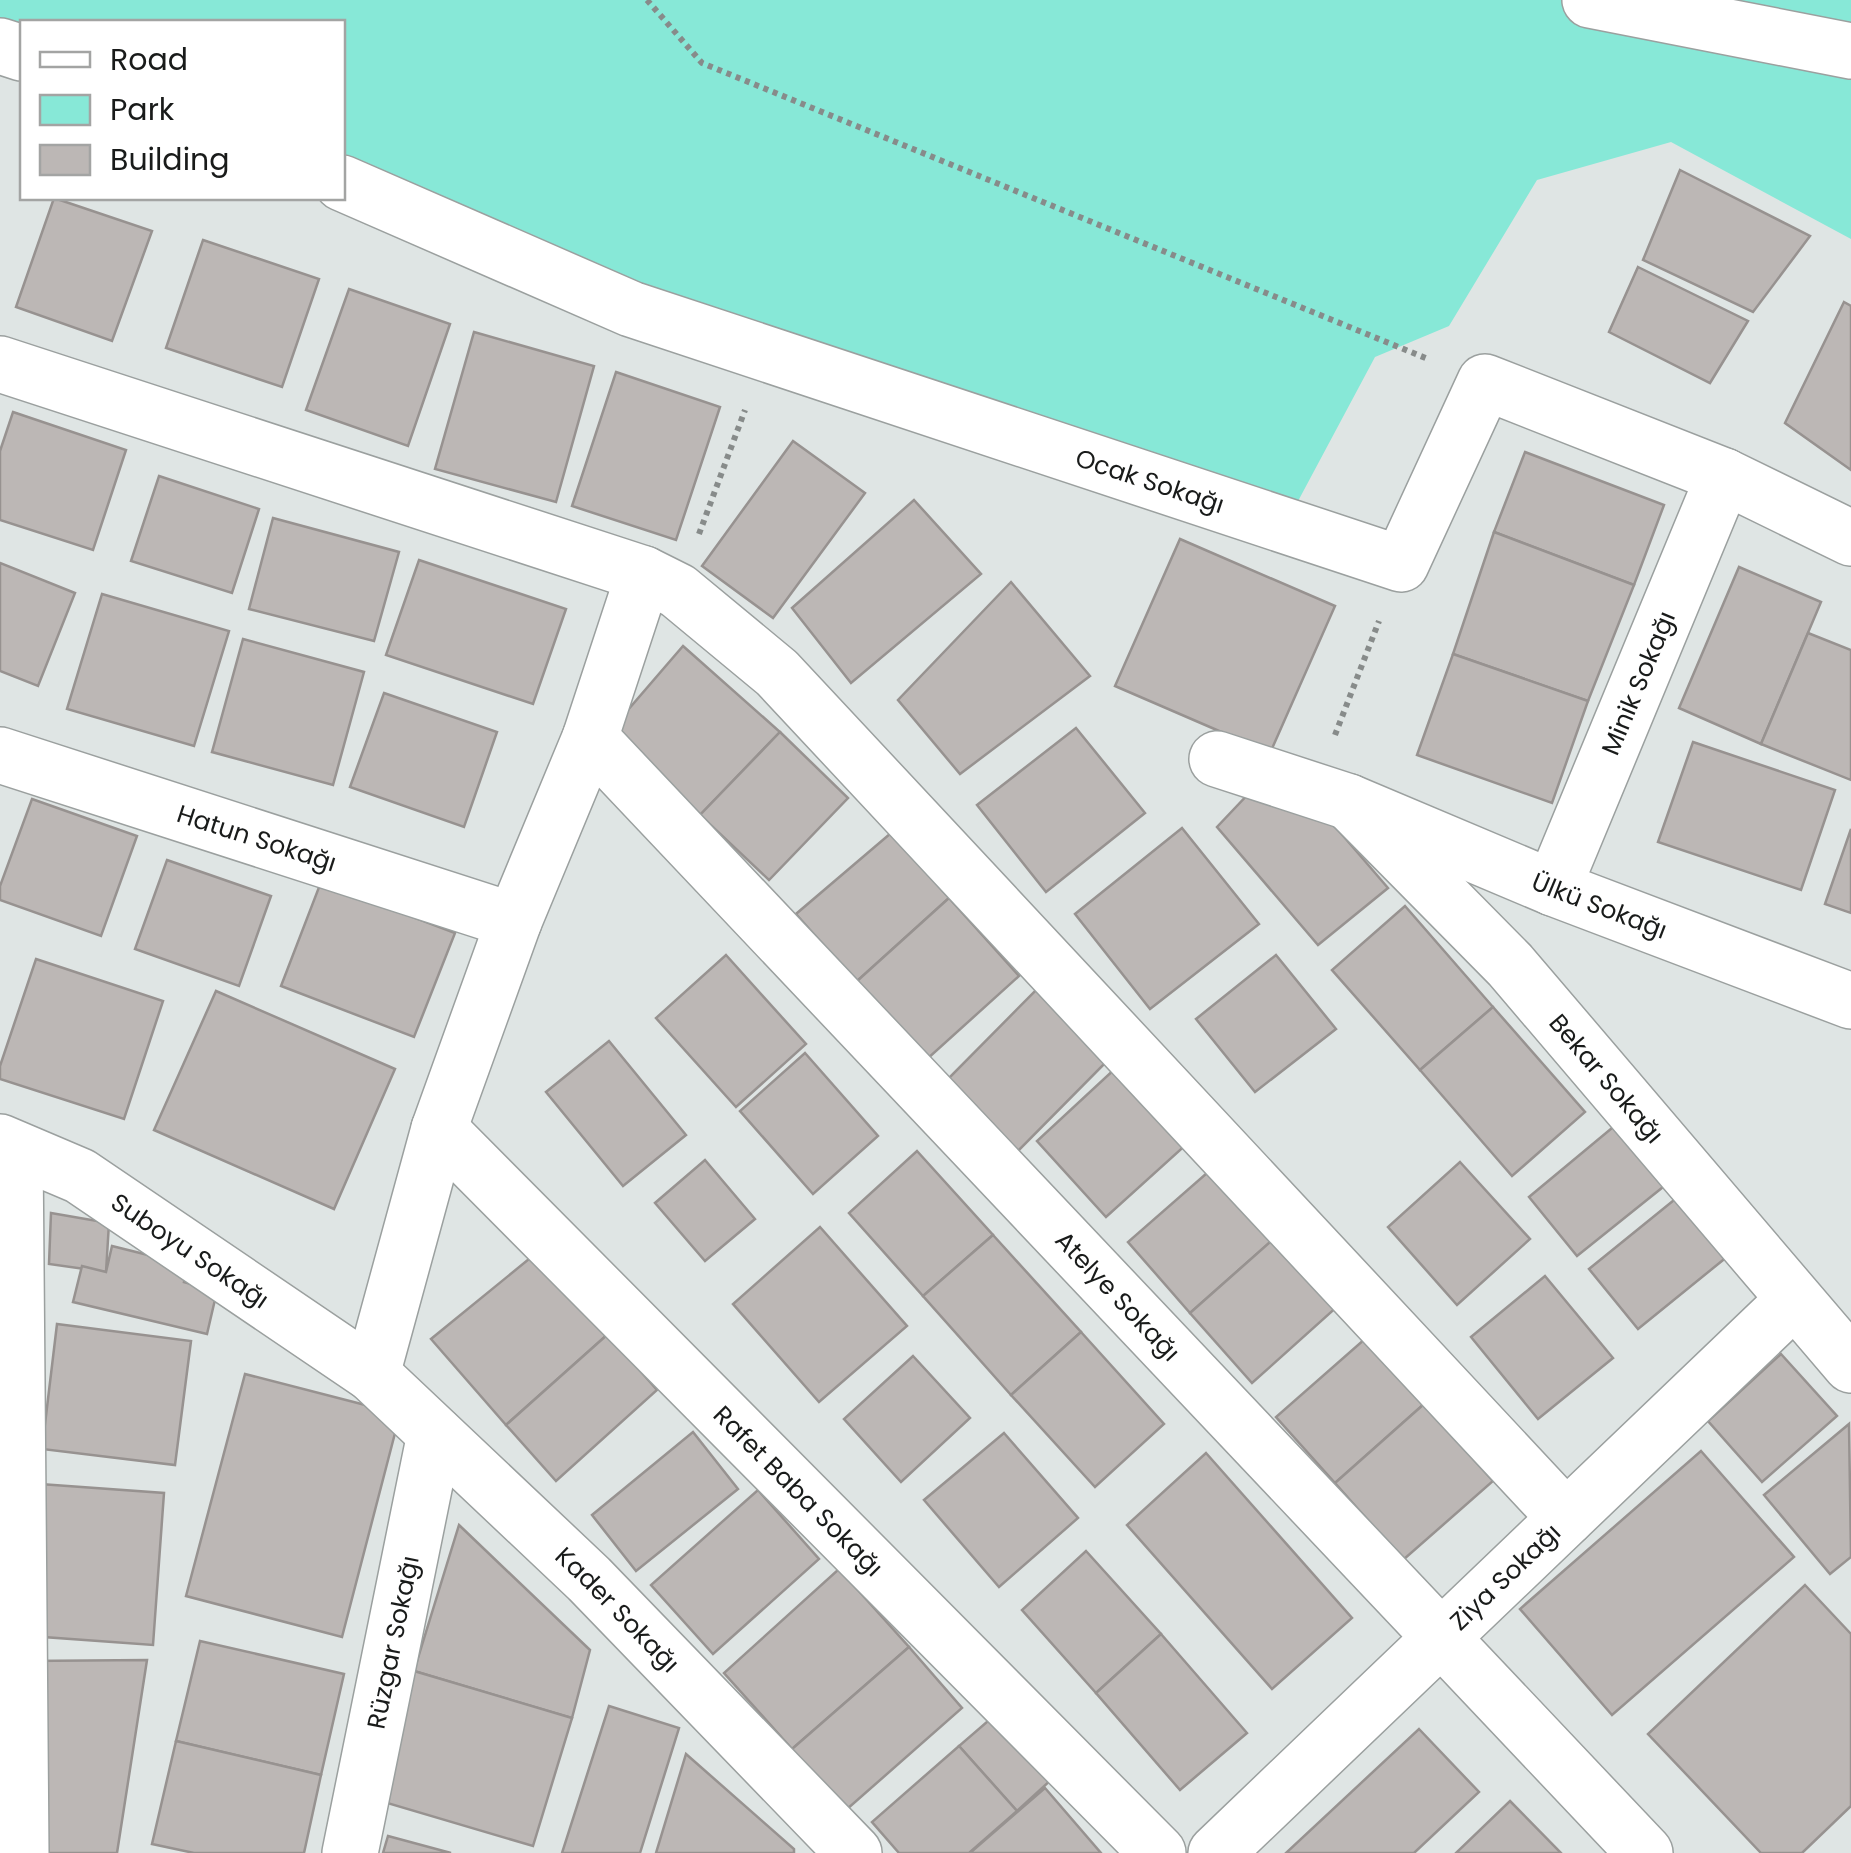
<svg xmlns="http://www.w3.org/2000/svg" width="1851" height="1853" viewBox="0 0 1851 1853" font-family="Poppins,sans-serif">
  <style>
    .green { fill: #87e8d7 }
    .building { fill: #bcb7b5; stroke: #979290; stroke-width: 2.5 }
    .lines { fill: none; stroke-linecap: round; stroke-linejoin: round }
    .minor-casing { stroke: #9ba09f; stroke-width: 58 }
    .path { stroke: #878b8a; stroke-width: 6; stroke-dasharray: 5 5; stroke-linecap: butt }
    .minor { stroke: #fff; stroke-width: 55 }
    .labels { text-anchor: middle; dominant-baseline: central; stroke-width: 8; stroke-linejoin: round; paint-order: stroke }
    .street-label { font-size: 25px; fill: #191b1a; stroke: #fff }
  </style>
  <rect width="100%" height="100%" fill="#dfe5e4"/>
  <path class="green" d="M 0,0 L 1851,0 L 1851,239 L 1671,142 L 1537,180 L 1449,326 L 1375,357 L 1297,503 L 565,280 L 343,167 L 342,22 L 22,22 L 22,26 L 0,20 Z"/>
  <g class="building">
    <path d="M 1680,170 L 1810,236 L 1753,312 L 1643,260 Z"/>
    <path d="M 54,198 L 152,231 L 112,341 L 16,307 Z"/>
    <path d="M 203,240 L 319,279 L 282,387 L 166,348 Z"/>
    <path d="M 1638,267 L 1748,321 L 1710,383 L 1609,332 Z"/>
    <path d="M 349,289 L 450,324 L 408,446 L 306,410 Z"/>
    <path d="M 1844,302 L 1851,306 L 1851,470 L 1785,423 Z"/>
    <path d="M 474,332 L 594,366 L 556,502 L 435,469 Z"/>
    <path d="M 616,372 L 720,407 L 676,540 L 572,506 Z"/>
    <path d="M 13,412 L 126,450 L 93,550 L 0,520 L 0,451 Z"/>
    <path d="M 793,441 L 865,493 L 773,618 L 702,566 Z"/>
    <path d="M 1525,452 L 1664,505 L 1634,585 L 1494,532 Z"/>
    <path d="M 159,476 L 259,509 L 232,593 L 131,561 Z"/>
    <path d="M 914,500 L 981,574 L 851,683 L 792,608 Z"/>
    <path d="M 273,518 L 399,552 L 374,641 L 249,609 Z"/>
    <path d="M 1494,532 L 1634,585 L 1588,701 L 1453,654 Z"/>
    <path d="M 1180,539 L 1335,606 L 1270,753 L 1115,686 Z"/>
    <path d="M 419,560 L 566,609 L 533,704 L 386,655 Z"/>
    <path d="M 0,563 L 75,593 L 38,686 L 0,671 Z"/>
    <path d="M 1739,567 L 1821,602 L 1761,744 L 1679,708 Z"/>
    <path d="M 1011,582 L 1090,676 L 960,774 L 898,700 Z"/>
    <path d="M 102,594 L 229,631 L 194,746 L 67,709 Z"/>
    <path d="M 1808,633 L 1851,650 L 1851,780 L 1761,744 Z"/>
    <path d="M 243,639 L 364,672 L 333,785 L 212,752 Z"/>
    <path d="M 683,646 L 780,732 L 700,815 L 609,732 Z"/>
    <path d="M 1453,654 L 1588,701 L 1552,803 L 1417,755 Z"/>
    <path d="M 384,693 L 497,732 L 464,827 L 350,787 Z"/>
    <path d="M 1076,728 L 1145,813 L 1046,892 L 977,805 Z"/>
    <path d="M 780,732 L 848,798 L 769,880 L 700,815 Z"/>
    <path d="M 1693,742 L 1835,790 L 1801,890 L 1658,842 Z"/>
    <path d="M 1254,788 L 1327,817 L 1388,888 L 1318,945 L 1217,827 Z"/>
    <path d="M 32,799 L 137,836 L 101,936 L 0,900 L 0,886 Z"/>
    <path d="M 1182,828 L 1259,924 L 1150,1009 L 1075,914 Z"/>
    <path d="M 1851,829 L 1851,913 L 1825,904 Z"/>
    <path d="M 891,833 L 949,898 L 856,982 L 796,914 Z"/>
    <path d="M 167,860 L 271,896 L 239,986 L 135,949 Z"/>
    <path d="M 321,882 L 455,933 L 414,1037 L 281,986 Z"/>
    <path d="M 949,898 L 1019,976 L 926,1060 L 856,982 Z"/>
    <path d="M 1405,906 L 1493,1007 L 1420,1070 L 1332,970 Z"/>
    <path d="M 726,955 L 806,1044 L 736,1107 L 656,1018 Z"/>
    <path d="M 1276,955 L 1336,1029 L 1255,1092 L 1196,1019 Z"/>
    <path d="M 36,959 L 163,1001 L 124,1119 L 0,1079 L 0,1066 Z"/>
    <path d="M 1049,977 L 1120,1048 L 1017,1152 L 946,1081 Z"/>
    <path d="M 216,991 L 395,1069 L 334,1209 L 154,1130 Z"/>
    <path d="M 1493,1007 L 1585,1112 L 1512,1176 L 1420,1070 Z"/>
    <path d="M 609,1041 L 686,1135 L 623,1186 L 546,1092 Z"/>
    <path d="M 805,1053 L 878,1136 L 813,1194 L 740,1111 Z"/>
    <path d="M 1119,1065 L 1189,1142 L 1106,1217 L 1037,1141 Z"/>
    <path d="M 1624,1118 L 1673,1179 L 1577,1256 L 1529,1197 Z"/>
    <path d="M 917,1151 L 993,1235 L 923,1296 L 849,1213 Z"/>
    <path d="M 705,1160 L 755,1219 L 705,1261 L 655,1203 Z"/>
    <path d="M 1460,1162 L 1530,1239 L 1457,1305 L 1388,1227 Z"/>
    <path d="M 1215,1166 L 1277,1236 L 1190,1313 L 1128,1242 Z"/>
    <path d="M 1679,1196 L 1728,1256 L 1638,1329 L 1589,1269 Z"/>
    <path d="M 51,1213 L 109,1223 L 106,1272 L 49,1264 Z"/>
    <path d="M 820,1227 L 907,1326 L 819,1402 L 733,1304 Z"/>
    <path d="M 993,1235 L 1081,1332 L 1011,1395 L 923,1296 Z"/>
    <path d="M 1277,1236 L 1339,1305 L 1252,1383 L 1190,1313 Z"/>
    <path d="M 112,1246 L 188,1265 L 184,1282 L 217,1291 L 207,1334 L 73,1302 L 82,1266 L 106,1272 Z"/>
    <path d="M 540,1250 L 608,1334 L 506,1425 L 431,1339 Z"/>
    <path d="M 1545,1276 L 1613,1358 L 1538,1419 L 1471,1337 Z"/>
    <path d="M 57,1324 L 191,1341 L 175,1465 L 42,1449 Z"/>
    <path d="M 1081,1332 L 1164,1424 L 1095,1487 L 1011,1395 Z"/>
    <path d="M 608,1334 L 657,1390 L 556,1481 L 506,1425 Z"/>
    <path d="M 1366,1338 L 1424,1404 L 1335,1483 L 1276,1417 Z"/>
    <path d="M 1781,1354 L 1837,1416 L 1762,1482 L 1708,1421 Z"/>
    <path d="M 913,1356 L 970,1418 L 901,1482 L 844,1419 Z"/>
    <path d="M 245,1374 L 400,1414 L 342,1637 L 186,1596 Z"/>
    <path d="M 1424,1404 L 1493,1481 L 1403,1560 L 1335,1483 Z"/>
    <path d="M 1849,1424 L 1851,1557 L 1830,1574 L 1764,1495 Z"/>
    <path d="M 693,1432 L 738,1489 L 636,1571 L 592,1515 Z"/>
    <path d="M 1004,1433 L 1078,1518 L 999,1587 L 924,1500 Z"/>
    <path d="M 1701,1451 L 1794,1557 L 1612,1715 L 1520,1609 Z"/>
    <path d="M 1206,1453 L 1352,1618 L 1272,1689 L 1127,1525 Z"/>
    <path d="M 40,1484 L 164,1493 L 153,1645 L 30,1636 Z"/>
    <path d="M 758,1490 L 819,1559 L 713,1654 L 651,1585 Z"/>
    <path d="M 459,1525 L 590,1650 L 572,1718 L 414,1671 Z"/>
    <path d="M 1086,1551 L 1161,1634 L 1096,1693 L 1022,1610 Z"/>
    <path d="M 839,1569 L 909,1647 L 792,1749 L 724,1673 Z"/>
    <path d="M 1805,1585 L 1851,1634 L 1851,1806 L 1802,1853 L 1761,1853 L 1648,1734 Z"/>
    <path d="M 1161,1634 L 1247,1733 L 1180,1790 L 1096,1693 Z"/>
    <path d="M 200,1641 L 344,1674 L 321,1775 L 176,1741 Z"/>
    <path d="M 909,1647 L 962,1708 L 846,1810 L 792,1749 Z"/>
    <path d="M 147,1660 L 117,1853 L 31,1853 L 26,1661 Z"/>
    <path d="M 414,1671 L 572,1718 L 533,1846 L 377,1800 Z"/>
    <path d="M 609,1706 L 679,1728 L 640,1853 L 562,1853 Z"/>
    <path d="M 995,1715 L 1052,1779 L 1017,1811 L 959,1746 Z"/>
    <path d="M 1419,1729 L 1479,1792 L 1414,1853 L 1286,1853 Z"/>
    <path d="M 176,1741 L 321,1775 L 304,1853 L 194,1853 L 152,1844 Z"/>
    <path d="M 959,1746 L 1017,1811 L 969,1853 L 899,1853 L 872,1822 Z"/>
    <path d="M 686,1754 L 794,1849 L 794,1853 L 656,1853 Z"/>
    <path d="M 1045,1788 L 1101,1853 L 970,1853 Z"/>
    <path d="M 1510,1801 L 1561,1853 L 1456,1853 Z"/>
    <path d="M 388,1836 L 451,1853 L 383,1853 Z"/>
  </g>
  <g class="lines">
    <defs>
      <g id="minor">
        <path d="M 1590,0 L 1851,51"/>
        <path d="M 0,46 L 22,53"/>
        <path id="s1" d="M 342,183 L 631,309 L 1401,564 L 1485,382 L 1724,476 L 1851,538"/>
        <path d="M 0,364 L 644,574 L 678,591 L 777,673 L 1566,1518"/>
        <path id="s2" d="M 590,738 L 1645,1853"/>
        <path id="s3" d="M 0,755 L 514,921"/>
        <path id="s4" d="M 1217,759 L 1349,802 L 1553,888 L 1851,1001"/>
        <path id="s5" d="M 1349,802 L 1510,965 L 1851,1365"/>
        <path id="s6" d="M 1553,888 L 1724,476"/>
        <path id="s7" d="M 439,1129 L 1158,1853"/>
        <path id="s8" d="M 0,1142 L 80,1176 L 372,1374 L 589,1579 L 854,1853"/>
        <path d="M 15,1149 L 21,1853"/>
        <path d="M 372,1374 L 439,1129 L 514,921 L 590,738 L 644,574"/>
        <path id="s9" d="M 350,1853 L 435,1434"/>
        <path id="s10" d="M 1216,1853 L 1794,1300"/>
      </g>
    </defs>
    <use href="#minor" class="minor-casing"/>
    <g class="path">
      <path d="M 647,0 L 702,63 L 1428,359"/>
      <path d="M 699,534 L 745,410"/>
      <path d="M 1335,735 L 1379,621"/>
    </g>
    <use href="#minor" class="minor"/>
  </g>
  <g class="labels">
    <g class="street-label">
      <text stroke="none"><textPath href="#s1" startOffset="862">Ocak Sokağı</textPath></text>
      <text stroke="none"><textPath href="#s6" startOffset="222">Minik Sokağı</textPath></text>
      <text stroke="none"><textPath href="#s3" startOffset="270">Hatun Sokağı</textPath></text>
      <text stroke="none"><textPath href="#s4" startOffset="410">Ülkü Sokağı</textPath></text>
      <text stroke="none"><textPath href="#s5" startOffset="378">Bekar Sokağı</textPath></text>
      <text stroke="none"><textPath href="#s8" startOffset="220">Suboyu Sokağı</textPath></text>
      <text stroke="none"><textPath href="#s2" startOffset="768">Atelye Sokağı</textPath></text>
      <text stroke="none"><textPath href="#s7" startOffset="510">Rafet Baba Sokağı</textPath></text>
      <text stroke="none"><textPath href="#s10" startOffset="400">Ziya Sokağı</textPath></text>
      <text stroke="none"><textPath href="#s8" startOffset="780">Kader Sokağı</textPath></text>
      <text stroke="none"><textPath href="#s9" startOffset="215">Rüzgar Sokağı</textPath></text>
    </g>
  </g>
  <rect x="20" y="20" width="325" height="180" fill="#ffffff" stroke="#a3a4a3" stroke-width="2.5"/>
  <rect x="40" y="52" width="50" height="15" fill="#ffffff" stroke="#a3a4a3" stroke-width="2.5"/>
  <text x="110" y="70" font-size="30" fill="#191b1a">Road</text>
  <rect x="40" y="95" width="50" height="30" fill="#87e8d7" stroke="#a3a4a3" stroke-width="2.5"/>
  <text x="110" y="120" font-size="30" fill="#191b1a">Park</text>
  <rect x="40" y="145" width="50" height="30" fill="#bcb7b5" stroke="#a3a4a3" stroke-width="2.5"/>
  <text x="110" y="170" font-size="30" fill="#191b1a">Building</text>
</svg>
